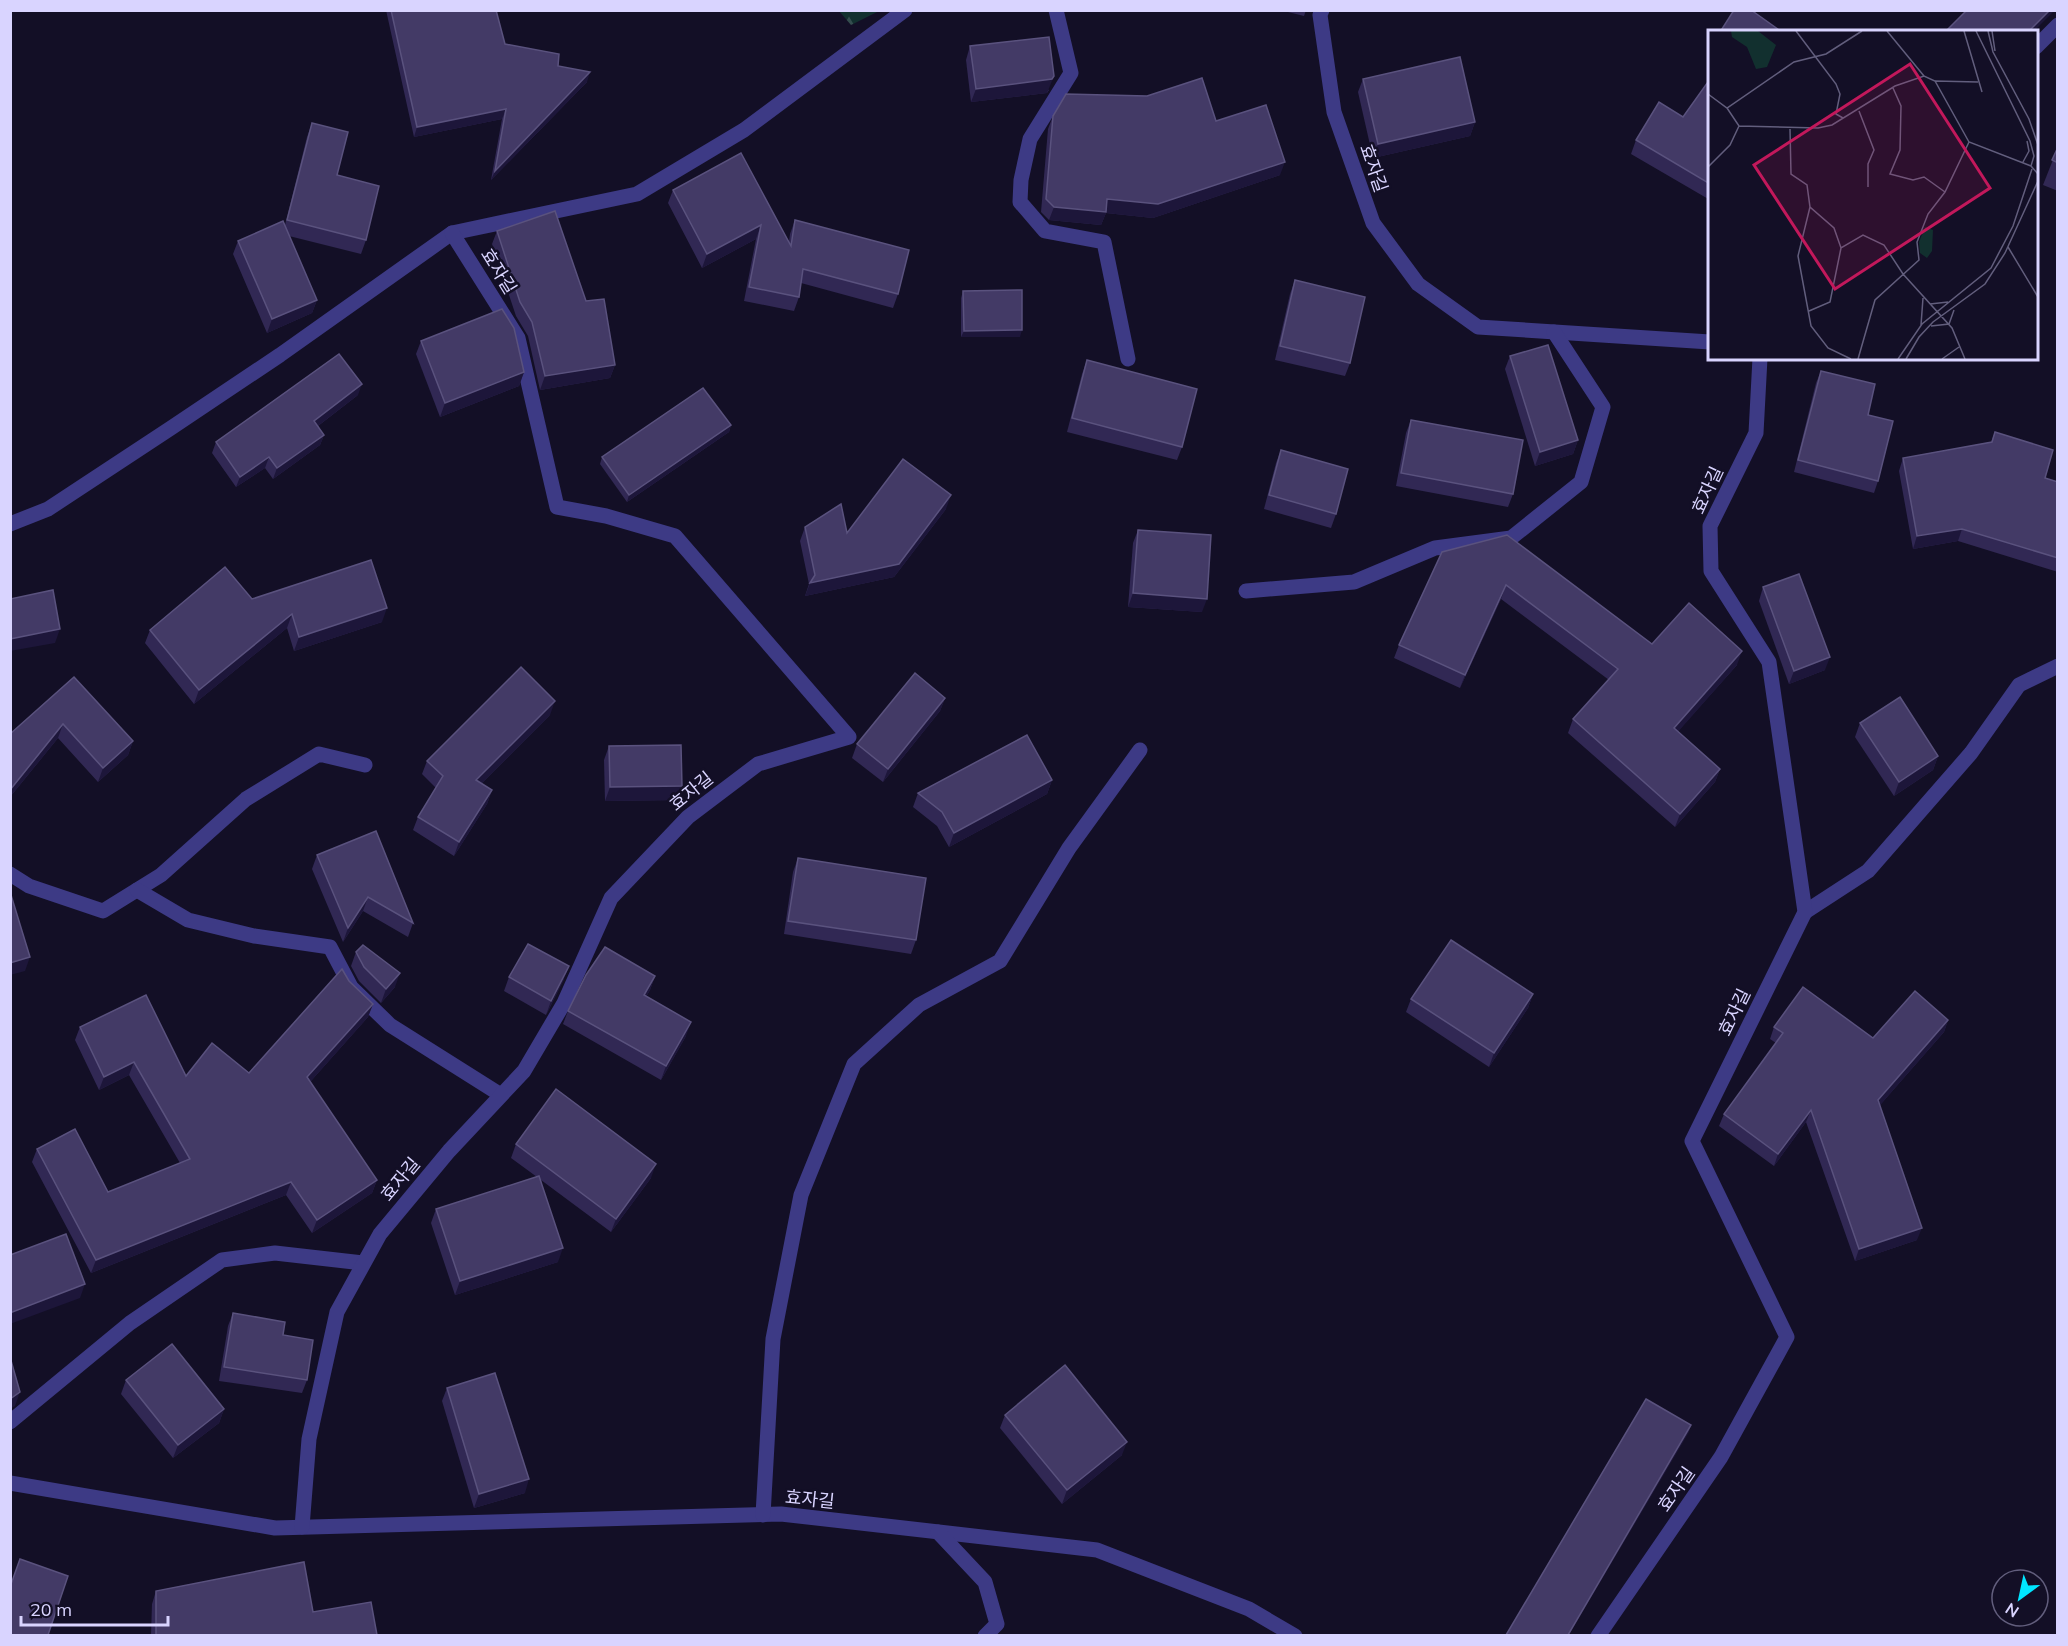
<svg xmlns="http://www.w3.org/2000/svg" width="2068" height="1646" viewBox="0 0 2068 1646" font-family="Mulish,'Noto Sans KR',sans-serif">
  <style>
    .forest { fill: url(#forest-firs) }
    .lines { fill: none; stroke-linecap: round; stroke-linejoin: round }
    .minor { stroke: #3d3a85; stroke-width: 15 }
    .wall { fill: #312854 }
    .shaded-wall { fill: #1d163a }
    .building { fill: #433a66; stroke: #5a527e; stroke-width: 1.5 }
    .labels { text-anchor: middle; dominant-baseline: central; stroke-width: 5; stroke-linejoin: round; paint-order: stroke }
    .street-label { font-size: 18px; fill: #d9d4ff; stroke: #130f26 }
    .inset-road { fill: none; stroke: #625e7d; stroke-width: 1.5 }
    .view { fill: #c2185b; fill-opacity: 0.15; stroke: #c2185b; stroke-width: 3 }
    .inset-edge { fill: none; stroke: #d9d4ff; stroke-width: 3 }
  </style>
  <defs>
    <pattern id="forest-firs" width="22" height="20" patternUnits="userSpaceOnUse" patternTransform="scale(1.5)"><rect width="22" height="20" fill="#12302f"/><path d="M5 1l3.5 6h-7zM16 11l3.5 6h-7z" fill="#344d4e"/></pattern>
  </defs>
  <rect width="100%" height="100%" fill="#130f26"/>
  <path class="forest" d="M 839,11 L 879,11 L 851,25 Z"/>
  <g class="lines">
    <g class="minor">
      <path d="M 1056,10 L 1071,73 L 1030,139 L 1021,180 L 1020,202 L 1045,231 L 1104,242 L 1128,359"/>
      <path d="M 1322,10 L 1320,15 L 1334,112 L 1373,223 L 1418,284 L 1478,327 L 1710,342"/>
      <path d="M 2036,47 L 2058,25"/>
      <path d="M 10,524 L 48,509 L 171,428 L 280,355 L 452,233 L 637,194 L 744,130 L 905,10"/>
      <path d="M 1246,591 L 1354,582 L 1435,548 L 1511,538 L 1581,482 L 1603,407 L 1554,332"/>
      <path d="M 10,874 L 29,886 L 103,911 L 161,875 L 246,799 L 319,754 L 365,765"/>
      <path d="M 137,890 L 188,920 L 254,936 L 330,947 L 351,987 L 390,1025 L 501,1095"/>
      <path d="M 1805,912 L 1868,871 L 1971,753 L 2019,685 L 2058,666"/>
      <path d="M 10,1422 L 130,1323 L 222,1260 L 275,1253 L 363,1263"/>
      <path d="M 10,1483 L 275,1528 L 781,1514 L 1097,1550 L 1249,1609 L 1295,1636"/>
      <path d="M 763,1515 L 773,1339 L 801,1195 L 854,1064 L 919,1005 L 1000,961 L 1069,848 L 1140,750"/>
      <path d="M 302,1527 L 309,1439 L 337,1312 L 380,1234 L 449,1151 L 524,1071 L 564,1003 L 611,898 L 688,817 L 758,764 L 849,737 L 675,536 L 606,516 L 557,507 L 518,338 L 452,233"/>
      <path d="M 938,1532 L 985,1582 L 997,1624 L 985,1636"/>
      <path d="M 1598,1636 L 1721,1457 L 1787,1337 L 1692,1141 L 1805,912 L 1769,662 L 1711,571 L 1710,526 L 1756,433 L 1760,358"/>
    </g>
  </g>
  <g class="wall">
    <path d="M 386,10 L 496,10 L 505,44 L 558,66 L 587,82 L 491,180 L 502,119 L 414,137 Z"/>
    <path d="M 1280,10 L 1306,10 L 1304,16 Z"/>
    <path d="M 970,46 L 1049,90 L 1047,93 L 971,102 L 966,60 Z"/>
    <path d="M 1363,79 L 1475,122 L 1470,136 L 1373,158 L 1358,92 Z"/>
    <path d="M 1710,79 L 1710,200 L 1631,154 L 1636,140 L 1683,117 Z"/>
    <path d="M 1053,116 L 1216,121 L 1280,175 L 1153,218 L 1106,213 L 1101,225 L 1049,220 L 1041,212 L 1048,129 Z"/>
    <path d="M 312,123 L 366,240 L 361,254 L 289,236 L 317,300 L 312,313 L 267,333 L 233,254 L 238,241 L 285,225 L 307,137 Z"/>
    <path d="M 2058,147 L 2058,191 L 2043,185 Z"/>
    <path d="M 741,153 L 789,242 L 790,234 L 795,220 L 898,294 L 893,308 L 801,283 L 799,297 L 794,311 L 744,301 L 756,239 L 702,268 L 668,203 L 673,190 Z"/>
    <path d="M 497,231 L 586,301 L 615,365 L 610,378 L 540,390 L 528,336 L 516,316 L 492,244 Z"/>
    <path d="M 1295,280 L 1350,363 L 1345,376 L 1275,360 L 1290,294 Z"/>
    <path d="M 963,291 L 1020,337 L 961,337 L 961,298 Z"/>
    <path d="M 421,341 L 524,372 L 519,386 L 440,417 L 416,354 Z"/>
    <path d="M 1510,356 L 1578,440 L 1573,454 L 1535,466 L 1505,369 Z"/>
    <path d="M 1087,360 L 1182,447 L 1177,460 L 1067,432 L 1082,374 Z"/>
    <path d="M 1821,371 L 1868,415 L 1878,481 L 1874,493 L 1794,472 L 1816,383 Z"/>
    <path d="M 358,395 L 318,426 L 324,435 L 320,445 L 273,479 L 265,468 L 236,487 L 212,453 L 216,442 Z"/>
    <path d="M 1411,420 L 1513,494 L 1508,507 L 1396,486 L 1406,433 Z"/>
    <path d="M 731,425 L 729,432 L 627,502 L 600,464 L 602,457 Z"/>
    <path d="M 1995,432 L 2045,478 L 2058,482 L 2058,572 L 1958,541 L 1913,549 L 1899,471 L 1903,458 L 1991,442 Z"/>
    <path d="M 1281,450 L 1336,514 L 1331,528 L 1264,509 L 1276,463 Z"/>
    <path d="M 946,509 L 894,577 L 805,596 L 809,584 L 800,541 L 805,527 L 847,533 Z"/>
    <path d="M 1138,530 L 1202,612 L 1128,607 L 1133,543 Z"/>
    <path d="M 1442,552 L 1652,644 L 1737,665 L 1678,731 L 1720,769 L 1715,782 L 1675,827 L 1568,733 L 1573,719 L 1609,680 L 1501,599 L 1460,688 L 1394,658 L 1399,645 Z"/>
    <path d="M 1763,587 L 1825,670 L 1789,684 L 1759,601 Z"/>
    <path d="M 252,599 L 382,622 L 294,651 L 287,628 L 194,704 L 145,643 L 150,630 Z"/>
    <path d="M 74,677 L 133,741 L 128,755 L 98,782 L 58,738 L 10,797 L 10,734 Z"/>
    <path d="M 945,698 L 940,711 L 883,782 L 852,758 L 857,744 Z"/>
    <path d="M 550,715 L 481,784 L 492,790 L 487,804 L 454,856 L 413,830 L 418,817 L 436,788 L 422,774 L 427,761 Z"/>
    <path d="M 1860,723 L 1938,756 L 1933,770 L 1894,796 L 1855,737 Z"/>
    <path d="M 609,746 L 677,800 L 605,801 L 604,760 Z"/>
    <path d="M 1052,780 L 1047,794 L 949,847 L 937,826 L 913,807 L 918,793 Z"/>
    <path d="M 317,855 L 413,923 L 408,937 L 363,911 L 343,942 L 312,869 Z"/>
    <path d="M 798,858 L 916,940 L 911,954 L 784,934 L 793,872 Z"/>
    <path d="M 356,952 L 395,987 L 381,1003 L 359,981 L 351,966 Z"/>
    <path d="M 655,976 L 650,990 L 646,997 L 686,1036 L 661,1080 L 563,1024 L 568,1011 Z"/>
    <path d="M 509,977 L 564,979 L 546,1015 L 504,991 Z"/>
    <path d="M 349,981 L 373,1004 L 368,1017 L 310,1082 L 377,1180 L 372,1193 L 312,1233 L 286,1195 L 91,1273 L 32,1162 L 37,1149 L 108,1192 L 180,1163 L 129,1075 L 99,1090 L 75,1040 L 80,1027 L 186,1076 L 249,1073 Z"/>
    <path d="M 1533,994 L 1528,1008 L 1489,1067 L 1406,1012 L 1411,999 Z"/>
    <path d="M 1948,1020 L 1944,1032 L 1880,1105 L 1917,1240 L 1855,1261 L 1806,1122 L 1774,1166 L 1719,1126 L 1724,1114 L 1776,1043 L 1770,1039 L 1774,1027 L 1873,1038 Z"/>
    <path d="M 516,1144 L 651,1178 L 611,1232 L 541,1180 L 558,1262 L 455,1295 L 431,1223 L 436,1209 L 537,1177 L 511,1158 Z"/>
    <path d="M 233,1313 L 283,1335 L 307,1380 L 302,1393 L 219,1381 L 228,1326 Z"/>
    <path d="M 126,1380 L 224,1409 L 219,1423 L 173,1458 L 121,1394 Z"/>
    <path d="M 447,1388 L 525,1493 L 474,1508 L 442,1401 Z"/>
    <path d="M 1005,1415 L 1122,1455 L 1062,1504 L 1000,1428 Z"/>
    <path d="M 156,1591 L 313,1612 L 377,1635 L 151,1635 L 152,1604 Z"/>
  </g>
  <g class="shaded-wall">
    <path d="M 2050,10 L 2055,10 L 2033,32 L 2028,32 Z"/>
    <path d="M 590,72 L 587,82 L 491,180 L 495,171 Z"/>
    <path d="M 1054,76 L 1047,93 L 971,102 L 976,89 Z"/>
    <path d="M 506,109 L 502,119 L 414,137 L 417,127 Z"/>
    <path d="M 1475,122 L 1470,136 L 1373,158 L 1378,144 Z"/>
    <path d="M 1285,162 L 1280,175 L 1153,218 L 1106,213 L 1101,225 L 1049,220 L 1054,207 L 1107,199 Z"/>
    <path d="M 761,225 L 756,239 L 702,268 L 707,254 Z"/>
    <path d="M 317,300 L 312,313 L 267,333 L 272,319 Z"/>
    <path d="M 1022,330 L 1020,337 L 961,337 L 964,331 Z"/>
    <path d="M 615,365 L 610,378 L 540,390 L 545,376 Z"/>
    <path d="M 524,372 L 519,386 L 440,417 L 445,403 Z"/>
    <path d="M 362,384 L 358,395 L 310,432 L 314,421 Z"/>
    <path d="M 731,425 L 729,432 L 627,502 L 629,495 Z"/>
    <path d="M 324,435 L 320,445 L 273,479 L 277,468 Z"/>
    <path d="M 1578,440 L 1573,454 L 1535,466 L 1540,452 Z"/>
    <path d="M 269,457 L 265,468 L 236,487 L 240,477 Z"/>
    <path d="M 951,495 L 946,509 L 894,577 L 805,596 L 810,583 Z"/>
    <path d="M 1962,529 L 1958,541 L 1913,549 L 1917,536 Z"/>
    <path d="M 1506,585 L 1501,599 L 1460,688 L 1465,675 Z"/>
    <path d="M 1133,593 L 1207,599 L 1202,612 L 1128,607 Z"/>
    <path d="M 387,608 L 382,622 L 294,651 L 299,637 Z"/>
    <path d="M 292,614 L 287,628 L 194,704 L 199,690 Z"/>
    <path d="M 60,629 L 55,643 L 10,651 L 10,639 Z"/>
    <path d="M 1742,651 L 1737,665 L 1669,742 L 1674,728 Z"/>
    <path d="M 1830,657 L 1825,670 L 1789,684 L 1794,671 Z"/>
    <path d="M 945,698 L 940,711 L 883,782 L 888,769 Z"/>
    <path d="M 555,701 L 550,715 L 471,794 L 476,780 Z"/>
    <path d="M 63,724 L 58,738 L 10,797 L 10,790 Z"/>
    <path d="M 133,741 L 128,755 L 98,782 L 103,768 Z"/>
    <path d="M 1938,756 L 1933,770 L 1894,796 L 1899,782 Z"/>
    <path d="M 1720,769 L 1715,782 L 1675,827 L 1680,814 Z"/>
    <path d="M 1052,780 L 1047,794 L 949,847 L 954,833 Z"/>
    <path d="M 682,786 L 677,800 L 605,801 L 610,787 Z"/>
    <path d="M 492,790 L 487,804 L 454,856 L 459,842 Z"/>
    <path d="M 368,897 L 363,911 L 343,942 L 348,928 Z"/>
    <path d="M 30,957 L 25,971 L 10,975 L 10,963 Z"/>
    <path d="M 569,966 L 564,979 L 546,1015 L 551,1001 Z"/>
    <path d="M 400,973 L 395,987 L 381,1003 L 386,989 Z"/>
    <path d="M 655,976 L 650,990 L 639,1009 L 644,995 Z"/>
    <path d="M 1533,994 L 1528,1008 L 1489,1067 L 1494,1053 Z"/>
    <path d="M 373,1004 L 368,1017 L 303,1090 L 307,1077 Z"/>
    <path d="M 1948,1020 L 1944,1032 L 1874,1112 L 1878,1100 Z"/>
    <path d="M 691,1022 L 686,1036 L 661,1080 L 666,1066 Z"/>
    <path d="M 134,1062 L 129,1075 L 99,1090 L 104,1077 Z"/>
    <path d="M 1811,1110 L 1806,1122 L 1774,1166 L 1778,1154 Z"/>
    <path d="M 656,1164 L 651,1178 L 611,1232 L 616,1219 Z"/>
    <path d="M 377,1180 L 372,1193 L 312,1233 L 317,1220 Z"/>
    <path d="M 291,1182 L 286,1195 L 91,1273 L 96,1260 Z"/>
    <path d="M 1922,1228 L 1917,1240 L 1855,1261 L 1859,1249 Z"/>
    <path d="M 563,1248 L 558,1262 L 455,1295 L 460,1281 Z"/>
    <path d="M 85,1284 L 80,1298 L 10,1324 L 10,1313 Z"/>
    <path d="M 20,1392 L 15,1406 L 10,1409 L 10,1399 Z"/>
    <path d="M 224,1409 L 219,1423 L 173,1458 L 178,1445 Z"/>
    <path d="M 1691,1425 L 1689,1432 L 1569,1635 L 1568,1635 Z"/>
    <path d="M 1127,1442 L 1122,1455 L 1062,1504 L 1067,1490 Z"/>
    <path d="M 529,1479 L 525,1493 L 474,1508 L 479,1494 Z"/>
  </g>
  <g class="building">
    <path d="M 391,10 L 496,10 L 505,44 L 559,54 L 558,66 L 590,72 L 495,171 L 506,109 L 417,127 Z"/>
    <path d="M 1734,10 L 1751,10 L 1782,32 L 1720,32 Z"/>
    <path d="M 1967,10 L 2050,10 L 2028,32 L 1945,32 Z"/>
    <path d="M 1049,37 L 1054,76 L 1052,79 L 976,89 L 970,46 Z"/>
    <path d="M 1460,57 L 1475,122 L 1378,144 L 1363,79 Z"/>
    <path d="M 1202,78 L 1216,121 L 1266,105 L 1285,162 L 1158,204 L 1107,199 L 1106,212 L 1054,207 L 1046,199 L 1053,116 L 1066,94 L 1147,96 Z"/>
    <path d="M 1710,79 L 1710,184 L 1636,140 L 1659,102 L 1683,117 Z"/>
    <path d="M 312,123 L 348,132 L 337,175 L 379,186 L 366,240 L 287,220 Z"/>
    <path d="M 2058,147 L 2058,163 L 2052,160 Z"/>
    <path d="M 741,153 L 791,246 L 795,220 L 909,250 L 898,294 L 803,269 L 799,297 L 749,287 L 761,225 L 707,254 L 673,190 Z"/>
    <path d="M 555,211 L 586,301 L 604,299 L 615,365 L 545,376 L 532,322 L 520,302 L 497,231 Z"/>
    <path d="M 283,221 L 317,300 L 272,319 L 238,241 Z"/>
    <path d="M 1295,280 L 1365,297 L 1350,363 L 1280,346 Z"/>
    <path d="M 1022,290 L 1022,330 L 964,331 L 963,291 Z"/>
    <path d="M 502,309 L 514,328 L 524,372 L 445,403 L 421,341 Z"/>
    <path d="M 1548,345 L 1578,440 L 1540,452 L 1510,356 Z"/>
    <path d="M 339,354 L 362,384 L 314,421 L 324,435 L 277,468 L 269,457 L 240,477 L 216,442 Z"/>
    <path d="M 1087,360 L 1197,389 L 1182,447 L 1072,418 Z"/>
    <path d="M 1821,371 L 1875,384 L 1868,415 L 1893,421 L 1878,481 L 1798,460 Z"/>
    <path d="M 703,388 L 731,425 L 629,495 L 602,457 Z"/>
    <path d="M 1411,420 L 1523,440 L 1513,494 L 1401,473 Z"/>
    <path d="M 1995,432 L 2053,450 L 2045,478 L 2058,482 L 2058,558 L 1962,529 L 1917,536 L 1903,458 L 1992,442 Z"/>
    <path d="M 1281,450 L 1348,469 L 1336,514 L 1269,495 Z"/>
    <path d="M 903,459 L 951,495 L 899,564 L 810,583 L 815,575 L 805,527 L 841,504 L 847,533 Z"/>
    <path d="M 1138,530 L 1211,535 L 1207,599 L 1133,593 Z"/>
    <path d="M 1507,535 L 1652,644 L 1689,603 L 1742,651 L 1674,728 L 1720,769 L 1680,814 L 1573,719 L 1618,669 L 1506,585 L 1465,675 L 1399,645 L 1442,552 Z"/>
    <path d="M 371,560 L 387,608 L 299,637 L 292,614 L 199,690 L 150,630 L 225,567 L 252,599 Z"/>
    <path d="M 1799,574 L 1830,657 L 1794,671 L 1763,587 Z"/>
    <path d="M 53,590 L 60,629 L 10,639 L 10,599 Z"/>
    <path d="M 521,667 L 555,701 L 476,780 L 492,790 L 459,842 L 418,817 L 443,776 L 427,761 Z"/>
    <path d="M 915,673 L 945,698 L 888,769 L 857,744 Z"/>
    <path d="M 74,677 L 133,741 L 103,768 L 63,724 L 10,790 L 10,734 Z"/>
    <path d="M 1900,697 L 1938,756 L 1899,782 L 1860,723 Z"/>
    <path d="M 1027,735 L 1052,780 L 954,833 L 942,812 L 918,793 Z"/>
    <path d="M 681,745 L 682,786 L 610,787 L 609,746 Z"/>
    <path d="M 376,831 L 413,923 L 368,897 L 348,928 L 317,855 Z"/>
    <path d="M 798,858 L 926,878 L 916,940 L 788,921 Z"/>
    <path d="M 11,895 L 30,957 L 10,963 L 10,895 Z"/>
    <path d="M 1451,940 L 1533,994 L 1494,1053 L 1411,999 Z"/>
    <path d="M 528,944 L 569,966 L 551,1001 L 509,977 Z"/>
    <path d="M 363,945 L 400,973 L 386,989 L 364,967 L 356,952 Z"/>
    <path d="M 605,947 L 655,976 L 644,995 L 691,1022 L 666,1066 L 568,1011 L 586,975 Z"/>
    <path d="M 342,969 L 349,981 L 373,1004 L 307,1077 L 377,1180 L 317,1220 L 291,1182 L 96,1260 L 37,1149 L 75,1129 L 108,1192 L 190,1159 L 134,1062 L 104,1077 L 80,1027 L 146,995 L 186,1076 L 212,1043 L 249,1073 Z"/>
    <path d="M 1803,987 L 1873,1038 L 1915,991 L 1948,1020 L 1878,1100 L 1922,1228 L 1859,1249 L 1811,1110 L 1778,1154 L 1724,1114 L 1783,1033 L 1774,1027 Z"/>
    <path d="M 556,1089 L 656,1164 L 616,1219 L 516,1144 Z"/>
    <path d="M 539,1176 L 563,1248 L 460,1281 L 436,1209 Z"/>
    <path d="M 66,1234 L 85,1284 L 10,1313 L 10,1255 Z"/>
    <path d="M 233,1313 L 285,1322 L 283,1335 L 313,1340 L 307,1380 L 224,1367 Z"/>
    <path d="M 172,1344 L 224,1409 L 178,1445 L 126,1380 Z"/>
    <path d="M 10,1357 L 20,1392 L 10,1399 Z"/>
    <path d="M 1065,1365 L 1127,1442 L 1067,1490 L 1005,1415 Z"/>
    <path d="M 495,1373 L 529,1479 L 479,1494 L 447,1388 Z"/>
    <path d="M 1646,1399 L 1691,1425 L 1568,1635 L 1506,1635 Z"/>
    <path d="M 20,1559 L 68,1576 L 48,1635 L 10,1635 L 10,1587 Z"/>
    <path d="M 304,1562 L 313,1612 L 371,1602 L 377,1635 L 156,1635 L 156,1591 Z"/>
  </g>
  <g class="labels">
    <g class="street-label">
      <text transform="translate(1374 168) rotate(71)">효자길</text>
      <text transform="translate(499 271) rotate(58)">효자길</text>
      <text transform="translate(1707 490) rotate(-65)">효자길</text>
      <text transform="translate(691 791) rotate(-39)">효자길</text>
      <text transform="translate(1734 1012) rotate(-64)">효자길</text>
      <text transform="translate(400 1179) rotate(-50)">효자길</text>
      <text transform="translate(1676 1489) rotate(-55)">효자길</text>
      <text transform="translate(810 1499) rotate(6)">효자길</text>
    </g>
  </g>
  <g transform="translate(1708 30)">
    <rect width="330" height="330" fill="#130f26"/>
    <path d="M 23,1 L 50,1 L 68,15 L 59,37 L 48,39 L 39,17 L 24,7 ZM 217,197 L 225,200 L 224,221 L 219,228 L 212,223 L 211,212 Z" fill="#12302f"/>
    <path class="inset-road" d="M 88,1 L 128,54 L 132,64 L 128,84 L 135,88M 179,1 L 216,46M 256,1 L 274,62M 268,1 L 322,111 L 326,126 L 323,136 L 330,144M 280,1 L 285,22 L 321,89 L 330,115M 284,1 L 287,21M 227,51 L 270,52M 185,58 L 193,76 L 192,120 L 182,144 L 205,150 L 216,147 L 237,162M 0,64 L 19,78 L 86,32 L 118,24 L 154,1M 19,78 L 31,96 L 110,98 L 124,95 L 187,56 L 216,46 L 227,51 L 261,112 L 323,136M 151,81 L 166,120 L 160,134 L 160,157M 82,99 L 83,144 L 99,155 L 102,177 L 126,198 L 133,218 L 155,205 L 176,215 L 195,244 L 244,298 L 257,329M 315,132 L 321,121 L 319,111M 0,137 L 22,115 L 31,96M 102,177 L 90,226 L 103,296 L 120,318 L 143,329M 300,217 L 330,267M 222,274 L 240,272M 101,281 L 122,272 L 133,218M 213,295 L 215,268M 223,296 L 241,294 L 246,280M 150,329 L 167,270 L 211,230 L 209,212 L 220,184 L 237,162 L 261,112M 190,329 L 214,294 L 283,238 L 305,196 L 324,139M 198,329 L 211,307 L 225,292 L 277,254 L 297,223 L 330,151M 234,329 L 251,317"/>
    <path class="view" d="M 202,34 L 282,158 L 127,259 L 46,135 Z"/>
    <rect width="330" height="330" class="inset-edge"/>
  </g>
  <rect width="2068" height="1646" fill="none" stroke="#d9d4ff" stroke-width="24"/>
  <g transform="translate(2020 1598) rotate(213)"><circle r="28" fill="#130f26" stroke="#625e7d" stroke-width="1.5"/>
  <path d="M0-4.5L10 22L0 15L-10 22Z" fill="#00e5ff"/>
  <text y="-9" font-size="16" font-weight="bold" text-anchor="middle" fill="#d9d4ff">N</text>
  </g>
  <path d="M21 1616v9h147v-9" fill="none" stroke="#d9d4ff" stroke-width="3"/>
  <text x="30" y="1616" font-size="18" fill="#d9d4ff" stroke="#130f26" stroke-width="4.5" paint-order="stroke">20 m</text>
</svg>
